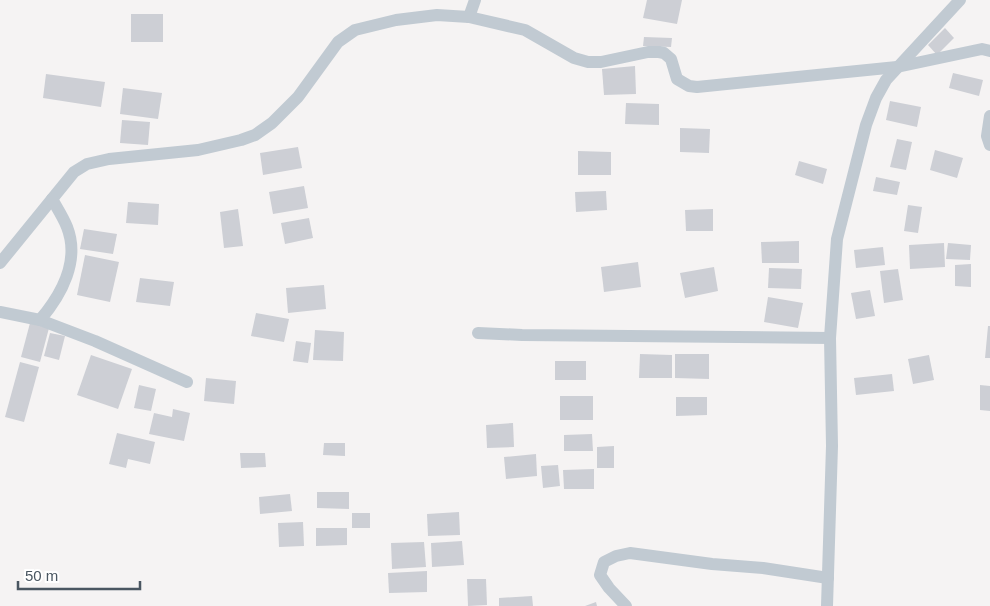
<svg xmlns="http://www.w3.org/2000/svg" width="990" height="606" viewBox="0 0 990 606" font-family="Arial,sans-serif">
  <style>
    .building { fill: #cdcfd5 }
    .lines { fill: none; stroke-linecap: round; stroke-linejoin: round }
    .street { stroke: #c1cad2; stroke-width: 12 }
  </style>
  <rect width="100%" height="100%" fill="#f5f3f3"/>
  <g class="building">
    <path d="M 647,0 L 682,0 L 677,24 L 643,18 Z"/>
    <rect x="131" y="14" width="32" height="28"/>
    <path d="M 945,28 L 954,38 L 937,55 L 928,45 Z"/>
    <path d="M 644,37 L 672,38 L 671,47 L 643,46 Z"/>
    <path d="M 635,66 L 636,94 L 604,95 L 602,69 Z"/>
    <path d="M 953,73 L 983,80 L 979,96 L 949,88 Z"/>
    <path d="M 46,74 L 105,82 L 101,107 L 43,98 Z"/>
    <path d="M 123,88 L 162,93 L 158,119 L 120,114 Z"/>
    <path d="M 890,101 L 921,107 L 917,127 L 886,120 Z"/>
    <path d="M 626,103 L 659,104 L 659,125 L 625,124 Z"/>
    <path d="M 122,120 L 150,122 L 148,145 L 120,143 Z"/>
    <path d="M 680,128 L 710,129 L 709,153 L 680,152 Z"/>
    <path d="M 897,139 L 912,142 L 906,170 L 890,167 Z"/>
    <path d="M 298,147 L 302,168 L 263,175 L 260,153 Z"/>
    <path d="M 935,150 L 963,158 L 957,178 L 930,170 Z"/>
    <path d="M 578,151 L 611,152 L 611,175 L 578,175 Z"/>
    <path d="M 799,161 L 827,169 L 823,184 L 795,175 Z"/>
    <path d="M 876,177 L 900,182 L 897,195 L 873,191 Z"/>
    <path d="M 304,186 L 308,208 L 273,214 L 269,192 Z"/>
    <path d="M 606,191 L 607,210 L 576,212 L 575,192 Z"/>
    <path d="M 128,202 L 159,204 L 158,225 L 126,223 Z"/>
    <path d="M 908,205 L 922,207 L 918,233 L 904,231 Z"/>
    <path d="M 238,209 L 243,246 L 224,248 L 220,212 Z"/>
    <path d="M 713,209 L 713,231 L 686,231 L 685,210 Z"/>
    <path d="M 309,218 L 313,238 L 285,244 L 281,223 Z"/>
    <path d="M 84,229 L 117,234 L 113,254 L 80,249 Z"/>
    <path d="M 799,241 L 799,263 L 762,263 L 761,242 Z"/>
    <path d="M 944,243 L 945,267 L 910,269 L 909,245 Z"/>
    <path d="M 948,243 L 971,245 L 970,260 L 946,259 Z"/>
    <path d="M 883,247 L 885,265 L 856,268 L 854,250 Z"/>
    <path d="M 85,255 L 119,262 L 110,302 L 77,295 Z"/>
    <path d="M 638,262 L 641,287 L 604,292 L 601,267 Z"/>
    <path d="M 971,264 L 971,287 L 955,286 L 955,265 Z"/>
    <path d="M 714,267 L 718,291 L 685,298 L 680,273 Z"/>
    <path d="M 769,268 L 802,269 L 801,289 L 768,288 Z"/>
    <path d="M 898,269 L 903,300 L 884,303 L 880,271 Z"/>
    <path d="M 140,278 L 174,282 L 170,306 L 136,302 Z"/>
    <path d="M 324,285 L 326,309 L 288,313 L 286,288 Z"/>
    <path d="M 870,290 L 875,316 L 856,319 L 851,293 Z"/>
    <path d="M 768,297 L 803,303 L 798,328 L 764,322 Z"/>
    <path d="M 256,313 L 289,319 L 284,342 L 251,336 Z"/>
    <path d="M 30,323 L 49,328 L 40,362 L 21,357 Z"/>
    <path d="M 988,326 L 990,326 L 990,358 L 985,358 Z"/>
    <path d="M 315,330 L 344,332 L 343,361 L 313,360 Z"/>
    <path d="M 50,333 L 65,336 L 59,360 L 44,356 Z"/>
    <path d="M 296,341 L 311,343 L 308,363 L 293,361 Z"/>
    <path d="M 640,354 L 672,355 L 672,378 L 639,378 Z"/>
    <path d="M 675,354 L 709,354 L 709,379 L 675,378 Z"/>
    <path d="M 91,355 L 132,369 L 118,409 L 77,395 Z"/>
    <path d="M 929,355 L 934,380 L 913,384 L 908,359 Z"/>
    <rect x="555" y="361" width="31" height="19"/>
    <path d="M 20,362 L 39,367 L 24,422 L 5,417 Z"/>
    <path d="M 892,374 L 894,391 L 856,395 L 854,378 Z"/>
    <path d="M 206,378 L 236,381 L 234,404 L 204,401 Z"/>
    <path d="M 139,385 L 156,389 L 151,411 L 134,408 Z"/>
    <path d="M 980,385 L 990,386 L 990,411 L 980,410 Z"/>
    <rect x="560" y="396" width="33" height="24"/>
    <path d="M 676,397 L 707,397 L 707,415 L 676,416 Z"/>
    <path d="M 173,409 L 190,413 L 184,441 L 149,434 L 154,413 L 172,417 Z"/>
    <path d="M 513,423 L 514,447 L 487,448 L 486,425 Z"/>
    <path d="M 117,433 L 155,442 L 150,464 L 128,459 L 126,468 L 109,464 Z"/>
    <path d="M 592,434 L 593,451 L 564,451 L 564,435 Z"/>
    <path d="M 324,443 L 345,443 L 345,456 L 323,455 Z"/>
    <path d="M 614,446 L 614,468 L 597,468 L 597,447 Z"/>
    <path d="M 240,453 L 265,453 L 266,467 L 241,468 Z"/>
    <path d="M 536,454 L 537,476 L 506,479 L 504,457 Z"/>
    <path d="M 558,465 L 560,486 L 543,488 L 541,466 Z"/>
    <path d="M 594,469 L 594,489 L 564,489 L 563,470 Z"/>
    <path d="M 317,492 L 349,492 L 349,509 L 317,508 Z"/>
    <path d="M 290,494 L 292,511 L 260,514 L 259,497 Z"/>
    <path d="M 459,512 L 460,535 L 428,536 L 427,514 Z"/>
    <rect x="352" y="513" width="18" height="15"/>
    <path d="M 303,522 L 304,546 L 279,547 L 278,523 Z"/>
    <path d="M 316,528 L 347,528 L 347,545 L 316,546 Z"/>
    <path d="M 462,541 L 464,565 L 432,567 L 431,543 Z"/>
    <path d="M 424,542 L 426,567 L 392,569 L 391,543 Z"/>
    <path d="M 427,571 L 427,592 L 389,593 L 388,573 Z"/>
    <path d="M 467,579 L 486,579 L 487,605 L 468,606 Z"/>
    <path d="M 532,596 L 533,606 L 499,606 L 499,598 Z"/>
    <path d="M 596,602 L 597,606 L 585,606 Z"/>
  </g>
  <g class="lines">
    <g class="street">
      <path d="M 469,17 L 475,0"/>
      <path d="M 990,116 L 987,136 L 990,145"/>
      <path d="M 0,263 L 74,172 L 87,164 L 109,159 L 198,150 L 241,140 L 255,135 L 272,123 L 298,97 L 338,42 L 355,30 L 396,20 L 437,15 L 469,17 L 525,30 L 574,58 L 588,62 L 601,62 L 648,52 L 659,52 L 664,53 L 671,59 L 677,79 L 689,86 L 697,87 L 897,67 L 982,49 L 990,51"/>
      <path d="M 0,312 L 40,320 L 95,341 L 187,382"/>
      <path d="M 40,320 C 62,294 80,260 67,227 C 63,217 57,208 52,199"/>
      <path d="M 478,333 L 522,335 L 830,338"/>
      <path d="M 626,606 L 609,588 L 600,575 L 604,562 L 616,556 L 630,553 L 712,564 L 763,568 L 828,578"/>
      <path d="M 827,606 L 832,446 L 830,338 L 837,239 L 866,125 L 876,98 L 886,80 L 960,0"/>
    </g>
  </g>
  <path d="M18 581v8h122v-8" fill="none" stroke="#4a5661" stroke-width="2.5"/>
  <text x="25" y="581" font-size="15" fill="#4a5661" stroke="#ffffff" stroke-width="4" paint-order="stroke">50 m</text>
</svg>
